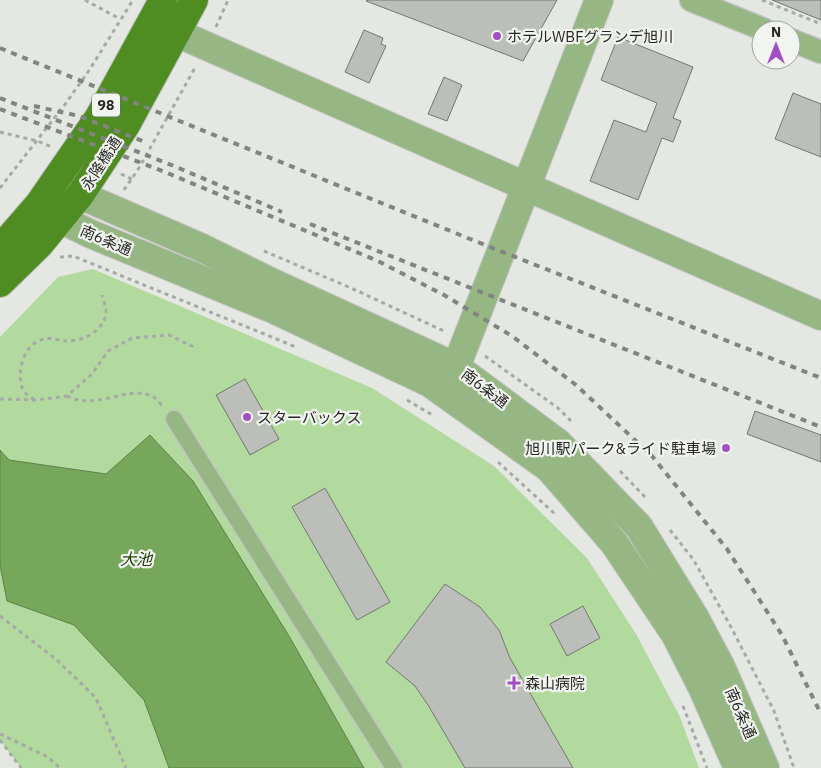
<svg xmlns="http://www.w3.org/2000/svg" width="821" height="768" viewBox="0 0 821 768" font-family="'IBM Plex Sans','Noto Sans JP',sans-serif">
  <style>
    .green { fill: #b2da9e }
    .water { fill: #76a75a; stroke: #5e814a }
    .building { fill: #bbbeb9; stroke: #747773 }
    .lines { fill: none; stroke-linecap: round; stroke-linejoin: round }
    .pedestrian-casing { stroke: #c2c4c0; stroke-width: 19 }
    .minor-casing { stroke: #c2c4c0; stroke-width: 25 }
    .tertiary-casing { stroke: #c2c4c0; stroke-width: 30 }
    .primary-casing { stroke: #c2c4c0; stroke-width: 30 }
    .path { stroke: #a6a9a5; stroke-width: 3; stroke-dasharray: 4 4; stroke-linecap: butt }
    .pedestrian { stroke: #96b784; stroke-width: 16 }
    .minor { stroke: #96b784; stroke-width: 22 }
    .tertiary { stroke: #96b784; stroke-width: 28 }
    .primary { stroke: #4f8d23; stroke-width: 28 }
    .rail { stroke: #828481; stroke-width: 4; stroke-dasharray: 6 6; stroke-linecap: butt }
    .poi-dot { fill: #a151c1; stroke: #f1f4ef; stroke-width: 2 }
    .labels { text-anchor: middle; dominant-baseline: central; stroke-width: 4.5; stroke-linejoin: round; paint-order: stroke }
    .shield { fill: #f1f4ef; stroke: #636462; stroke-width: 1 }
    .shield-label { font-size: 14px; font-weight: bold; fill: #262725 }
    .poi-label { font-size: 15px; fill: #262725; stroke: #f1f4ef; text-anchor: start }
    .street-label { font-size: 15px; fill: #262725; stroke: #f1f4ef }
    .water-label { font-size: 16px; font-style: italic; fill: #1c3b04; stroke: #f1f4ef }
  </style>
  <rect width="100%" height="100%" fill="#e4e7e2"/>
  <path class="green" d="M 93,269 L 372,388 L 494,466 L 587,558 L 636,634 L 680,717 L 699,768 L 21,768 L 0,740 L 0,337 L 58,277 Z"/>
  <path class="water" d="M 150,435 L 193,481 L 289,636 L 364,768 L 169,768 L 144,700 L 74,625 L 7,601 L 0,565 L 0,450 L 9,460 L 106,474 Z"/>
  <g class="building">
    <path d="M 367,0 L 557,0 L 523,61 L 366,1 Z"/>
    <path d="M 772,0 L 821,0 L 821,20 Z"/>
    <path d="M 364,30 L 383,38 L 381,44 L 386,46 L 369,83 L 345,72 Z"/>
    <path d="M 618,37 L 693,67 L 673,118 L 681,121 L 673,142 L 662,138 L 638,200 L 590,181 L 614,120 L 646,132 L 657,103 L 601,80 Z"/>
    <path d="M 444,77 L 462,85 L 447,121 L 428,114 Z"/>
    <path d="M 793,93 L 821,104 L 821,157 L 775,139 Z"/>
    <path d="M 245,379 L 279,439 L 250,455 L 216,395 Z"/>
    <path d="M 755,411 L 821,435 L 821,462 L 747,434 Z"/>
    <path d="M 325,488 L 390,602 L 357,620 L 292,507 Z"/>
    <path d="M 445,584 L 480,607 L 499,630 L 510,658 L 573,768 L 465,768 L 428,705 L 415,686 L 386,662 Z"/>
    <path d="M 583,606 L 600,638 L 567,656 L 550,624 Z"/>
  </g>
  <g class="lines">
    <defs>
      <path id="pedestrian" d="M 174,419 L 394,768"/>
      <g id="minor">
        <path d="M 691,0 L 765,30"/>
        <path d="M 791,40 L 821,52"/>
      </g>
      <g id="tertiary">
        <path d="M 154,23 L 821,316"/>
        <path d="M 57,188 L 80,195 L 200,247 L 273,283 L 456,367 L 558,443 L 639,527 L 695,618 L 721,667 L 765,768"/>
        <path d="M 41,205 L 60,219 L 91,234 L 273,309 L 430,383 L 549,468 L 614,543 L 675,634 L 702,687 L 738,768"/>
        <path d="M 456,367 L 599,0"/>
      </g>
      <g id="primary">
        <path d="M 0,249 L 39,204 L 99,117 L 163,0"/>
        <path d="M 0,283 L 39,245 L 80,195 L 126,125 L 194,0"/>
      </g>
    </defs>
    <use href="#pedestrian" class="pedestrian-casing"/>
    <use href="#minor" class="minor-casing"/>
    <use href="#tertiary" class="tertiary-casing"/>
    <use href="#primary" class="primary-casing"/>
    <g class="path">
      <path d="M 85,0 L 120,19"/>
      <path d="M 762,0 L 821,24"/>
      <path d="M 216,27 L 228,0"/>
      <path d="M 0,132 L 37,141 L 52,147"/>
      <path d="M 121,174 L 132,179"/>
      <path d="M 0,188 L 66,103 L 90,69 L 133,0"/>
      <path d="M 124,190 L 139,168 L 196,66"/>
      <path d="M 264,251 L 351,288 L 446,332"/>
      <path d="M 60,257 L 73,256 L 296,347"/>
      <path d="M 485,356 L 558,408 L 573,423"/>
      <path d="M 67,396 C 98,412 130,382 155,398 C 158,400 161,405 163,407"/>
      <path d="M 0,399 L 35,400 L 67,396 L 92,374 L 108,351 L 132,338 L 169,335 L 196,348"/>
      <path d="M 34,400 C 31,397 25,394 23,390 C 16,373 23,346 41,340 C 50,336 59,341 68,341 C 83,341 103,331 106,314 C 107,308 103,300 102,295"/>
      <path d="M 407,400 L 434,416"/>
      <path d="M 498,462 L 556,515"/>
      <path d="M 620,471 L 645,497"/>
      <path d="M 670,530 L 693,559 L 731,627 L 774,711 L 794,768"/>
      <path d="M 0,616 L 57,660 L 96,698 L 126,768"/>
      <path d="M 683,706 L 707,768"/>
      <path d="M 0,734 L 48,757 L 60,768"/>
      <path d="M 0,740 L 21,768"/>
    </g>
    <use href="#pedestrian" class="pedestrian"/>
    <use href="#minor" class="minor"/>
    <use href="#tertiary" class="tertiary"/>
    <use href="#primary" class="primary"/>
    <g class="rail">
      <path d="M 0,48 L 470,239 L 821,378"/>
      <path d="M 0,98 L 174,166 L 282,212"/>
      <path d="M 34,106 L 79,116 L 145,142"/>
      <path d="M 0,109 L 165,172 L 378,261 L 444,295 L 512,336 L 576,385 L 652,456 L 727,549 L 782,635 L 821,714"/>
      <path d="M 310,224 L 821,427"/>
    </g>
  </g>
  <g class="poi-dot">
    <circle cx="497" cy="36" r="5"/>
    <circle cx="247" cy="417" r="5"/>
    <circle cx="726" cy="448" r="5"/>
    <path d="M511.5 675.5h5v5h5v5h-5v5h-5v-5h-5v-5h5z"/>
  </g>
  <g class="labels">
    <rect class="shield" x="92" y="93.5" width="28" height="23" rx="4"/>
    <g class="shield-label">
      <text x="106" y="105">98</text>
    </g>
    <g class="poi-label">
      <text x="507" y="36">ホテルWBFグランデ旭川</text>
      <text x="257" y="417">スターバックス</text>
      <text x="716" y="448" text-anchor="end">旭川駅パーク&amp;ライド駐車場</text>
      <text x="525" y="683">森山病院</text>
    </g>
    <g class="street-label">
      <text transform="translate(101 163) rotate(-57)">永隆橋通</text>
      <text transform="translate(106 240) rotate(23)">南6条通</text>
      <text transform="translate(485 388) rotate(37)">南6条通</text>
      <text transform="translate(741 713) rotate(66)">南6条通</text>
    </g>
    <g class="water-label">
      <text x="136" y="559">大池</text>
    </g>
  </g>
  <g transform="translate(776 45)"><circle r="24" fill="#f1f4ef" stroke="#a0a29e"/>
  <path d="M0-4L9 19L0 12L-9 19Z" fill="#a151c1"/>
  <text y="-8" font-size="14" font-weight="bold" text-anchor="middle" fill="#262725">N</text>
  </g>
</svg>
